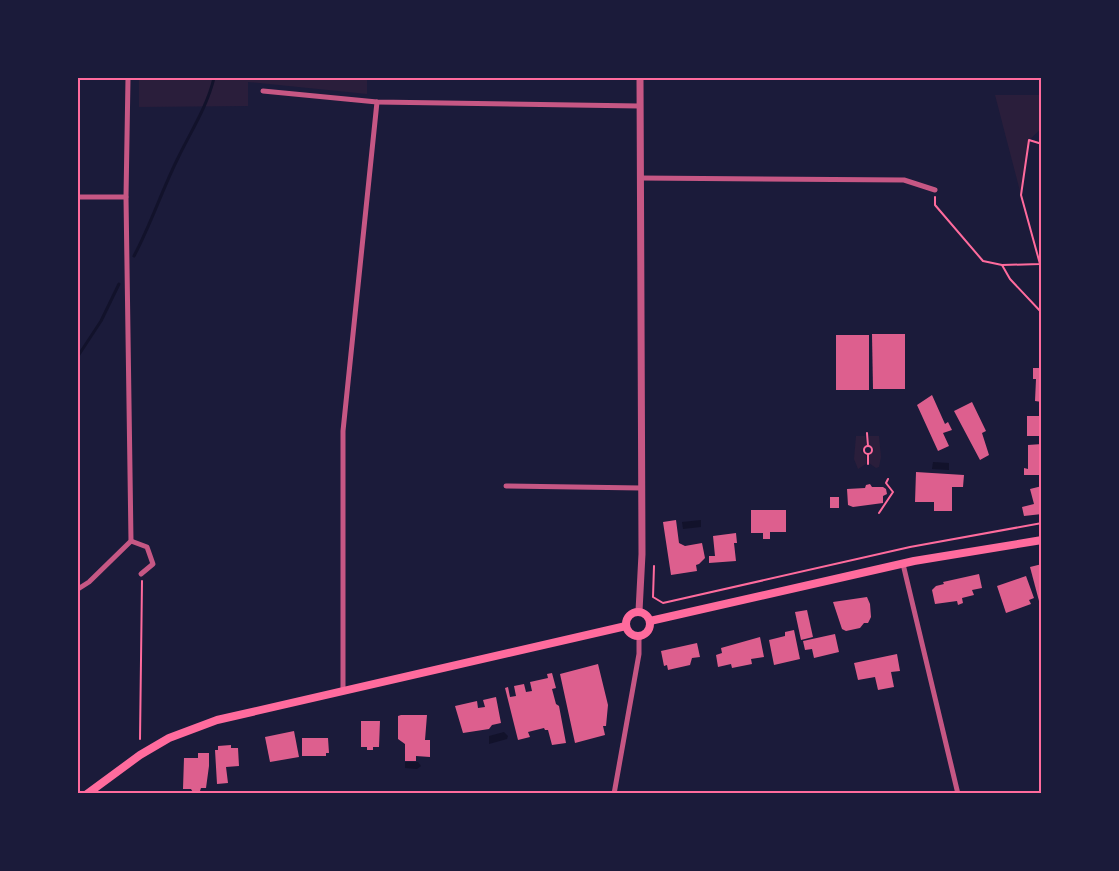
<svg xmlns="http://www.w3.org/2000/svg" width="1119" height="871" viewBox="0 0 1119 871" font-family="Inter,sans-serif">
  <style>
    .green { fill: #2a1e3b }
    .water { fill: #12122b }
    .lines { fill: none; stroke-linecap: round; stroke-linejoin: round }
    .stream { stroke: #12122b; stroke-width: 3 }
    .building { fill: #dd5f8e }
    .path { stroke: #ff6b9d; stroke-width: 2 }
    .minor { stroke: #c65784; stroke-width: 5 }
    .tertiary { stroke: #c65784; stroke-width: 7 }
    .secondary { stroke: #ff6b9d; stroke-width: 8 }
    .neatline { fill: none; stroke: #ff6b9d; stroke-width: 2 }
  </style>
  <rect width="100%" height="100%" fill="#1b1b3a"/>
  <g class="green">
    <path d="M 139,78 L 367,78 L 367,94 L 248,82 L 248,106 L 139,107 Z"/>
    <path d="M 995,95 L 1041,95 L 1041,129 L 1029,140 L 1021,195 Z"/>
    <path d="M 856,436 L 865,436 L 866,445 L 861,451 L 866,456 L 866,464 L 858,469 L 854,459 Z"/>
    <path d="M 869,436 L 879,436 L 881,457 L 879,467 L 876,468 L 869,463 L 869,456 L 874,449 L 869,445 Z"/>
  </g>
  <g class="water">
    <path d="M 933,462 L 949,463 L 949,470 L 932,469 Z"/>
    <path d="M 701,520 L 701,527 L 683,529 L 682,522 Z"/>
    <path d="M 504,732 L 508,736 L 507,739 L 489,744 L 489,736 Z"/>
    <path d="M 405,762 L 418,762 L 421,766 L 417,769 L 405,768 Z"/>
  </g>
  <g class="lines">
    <g class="stream">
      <path d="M 134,256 C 151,224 162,190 178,158 C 191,131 207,107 214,78"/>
      <path d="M 78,356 L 101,321 L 119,284"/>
    </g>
  </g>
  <g class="building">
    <path d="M 872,334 L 905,334 L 905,389 L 873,389 Z"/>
    <rect x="836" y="335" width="33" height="55"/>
    <path d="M 1033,368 L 1042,368 L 1042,402 L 1035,401 L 1036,379 L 1033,379 Z"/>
    <path d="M 932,395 L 945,424 L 948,422 L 952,430 L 943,433 L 949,446 L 938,451 L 917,405 Z"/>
    <path d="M 972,402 L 986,431 L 982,433 L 989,455 L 980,460 L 954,411 Z"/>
    <rect x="1027" y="416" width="15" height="20"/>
    <path d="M 1042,444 L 1042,475 L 1024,475 L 1024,468 L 1028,469 L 1028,445 Z"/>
    <path d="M 916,472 L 964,475 L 963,487 L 952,487 L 952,511 L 934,511 L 934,502 L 915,502 Z"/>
    <path d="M 870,484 L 872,487 L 883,487 L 886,489 L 887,494 L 883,496 L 883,503 L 853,507 L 848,505 L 847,489 L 865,488 L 866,485 Z"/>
    <path d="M 1042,486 L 1042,514 L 1024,516 L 1022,507 L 1034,504 L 1030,489 Z"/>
    <rect x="830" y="497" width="9" height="11"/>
    <path d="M 751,510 L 786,510 L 786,532 L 770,532 L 770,539 L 763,539 L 763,533 L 751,533 Z"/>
    <path d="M 676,520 L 679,543 L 685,546 L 702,543 L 705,558 L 699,564 L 696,565 L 697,571 L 671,575 L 663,522 Z"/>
    <path d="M 736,533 L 737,543 L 734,543 L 736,561 L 709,563 L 709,556 L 715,556 L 713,536 Z"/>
    <path d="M 1042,564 L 1042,600 L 1039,601 L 1030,567 Z"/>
    <path d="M 979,574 L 982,588 L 972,590 L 974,595 L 962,598 L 963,603 L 958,605 L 957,601 L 935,604 L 932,590 L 936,586 L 944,584 L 943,582 Z"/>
    <path d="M 1026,576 L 1034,598 L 1029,600 L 1031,604 L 1006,613 L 997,586 Z"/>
    <path d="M 867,597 L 870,604 L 871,617 L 868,623 L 864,623 L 860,628 L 846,631 L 842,629 L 833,602 Z"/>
    <path d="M 807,610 L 813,637 L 801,640 L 795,612 Z"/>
    <path d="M 794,630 L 800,659 L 774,665 L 769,640 L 785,636 L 785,632 Z"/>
    <path d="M 835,634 L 839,652 L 814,658 L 812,649 L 805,650 L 803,641 Z"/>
    <path d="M 760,637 L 764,657 L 751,659 L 752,664 L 732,668 L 731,664 L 718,667 L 716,655 L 722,653 L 721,648 Z"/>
    <path d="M 697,643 L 700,657 L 692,658 L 690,665 L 668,670 L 667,665 L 664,666 L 661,651 Z"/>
    <path d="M 897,654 L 900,671 L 891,672 L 894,687 L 878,690 L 875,677 L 858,680 L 854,663 Z"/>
    <path d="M 598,664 L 608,705 L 606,726 L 603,726 L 605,735 L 575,743 L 560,674 Z"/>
    <path d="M 552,673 L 556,688 L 552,689 L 556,704 L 559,706 L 566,743 L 552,745 L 548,730 L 545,730 L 544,728 L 528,732 L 530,737 L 518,740 L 505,688 L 508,687 L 510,697 L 516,696 L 514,686 L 524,684 L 526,692 L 532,691 L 530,682 L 548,678 L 547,674 Z"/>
    <path d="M 496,697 L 501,723 L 492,725 L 489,729 L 463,733 L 455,706 L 477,701 L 478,708 L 485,707 L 483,700 Z"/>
    <path d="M 401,715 L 427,715 L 425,740 L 430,740 L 430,757 L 416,756 L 416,761 L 405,761 L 405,744 L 398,739 L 398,716 Z"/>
    <path d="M 361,721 L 380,721 L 379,747 L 373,747 L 373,750 L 367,750 L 367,747 L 361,747 Z"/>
    <path d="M 294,731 L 299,757 L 270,762 L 265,737 Z"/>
    <path d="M 302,738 L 328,738 L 329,753 L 326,753 L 326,756 L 302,756 Z"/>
    <path d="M 231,745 L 231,748 L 238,748 L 239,766 L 226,767 L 228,783 L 217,784 L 215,750 L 218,750 L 218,746 Z"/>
    <path d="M 198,753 L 209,753 L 209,766 L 206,788 L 201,788 L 199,794 L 194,794 L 191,789 L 183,789 L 184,758 L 198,758 Z"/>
  </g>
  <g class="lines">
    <g class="path">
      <path d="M 935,197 L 935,205 L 983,261 L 1002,265 L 1040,264 L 1021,195 L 1029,140 L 1042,144"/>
      <path d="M 1002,265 L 1010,279 L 1042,313"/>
      <path d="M 867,433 L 868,446"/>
      <circle cx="868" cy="450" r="4"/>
      <path d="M 868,454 L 868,464"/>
      <path d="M 879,513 L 893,492 L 886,483 L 888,479"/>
      <path d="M 654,566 L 653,597 L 663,603 L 910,547 L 1042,523"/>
      <path d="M 140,739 L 142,581"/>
    </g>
    <g class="minor">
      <path d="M 263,91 L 377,102 L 639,106"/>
      <path d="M 640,178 L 904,180 L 935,190"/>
      <path d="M 78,197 L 126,197 L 131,541 L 89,582 L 78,589"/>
      <path d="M 126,197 L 128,78"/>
      <path d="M 506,486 L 641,488"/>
      <path d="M 131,541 L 147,547 L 153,564 L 141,574"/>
      <path d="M 903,564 L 958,794"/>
      <path d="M 343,691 L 343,431 L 377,102"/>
      <path d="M 614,794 L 639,654 L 639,636"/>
    </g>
    <path class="tertiary" d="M 639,611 L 642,554 L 640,78"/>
    <g class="secondary">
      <circle cx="638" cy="624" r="12"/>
      <path d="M 650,621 L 914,561 L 1042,540"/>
      <path d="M 87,794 L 140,755 L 169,738 L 217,720 L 626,626"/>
    </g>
  </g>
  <rect width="1119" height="871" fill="none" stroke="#1b1b3a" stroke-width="158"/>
  <rect x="79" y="79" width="961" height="713" class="neatline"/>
</svg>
